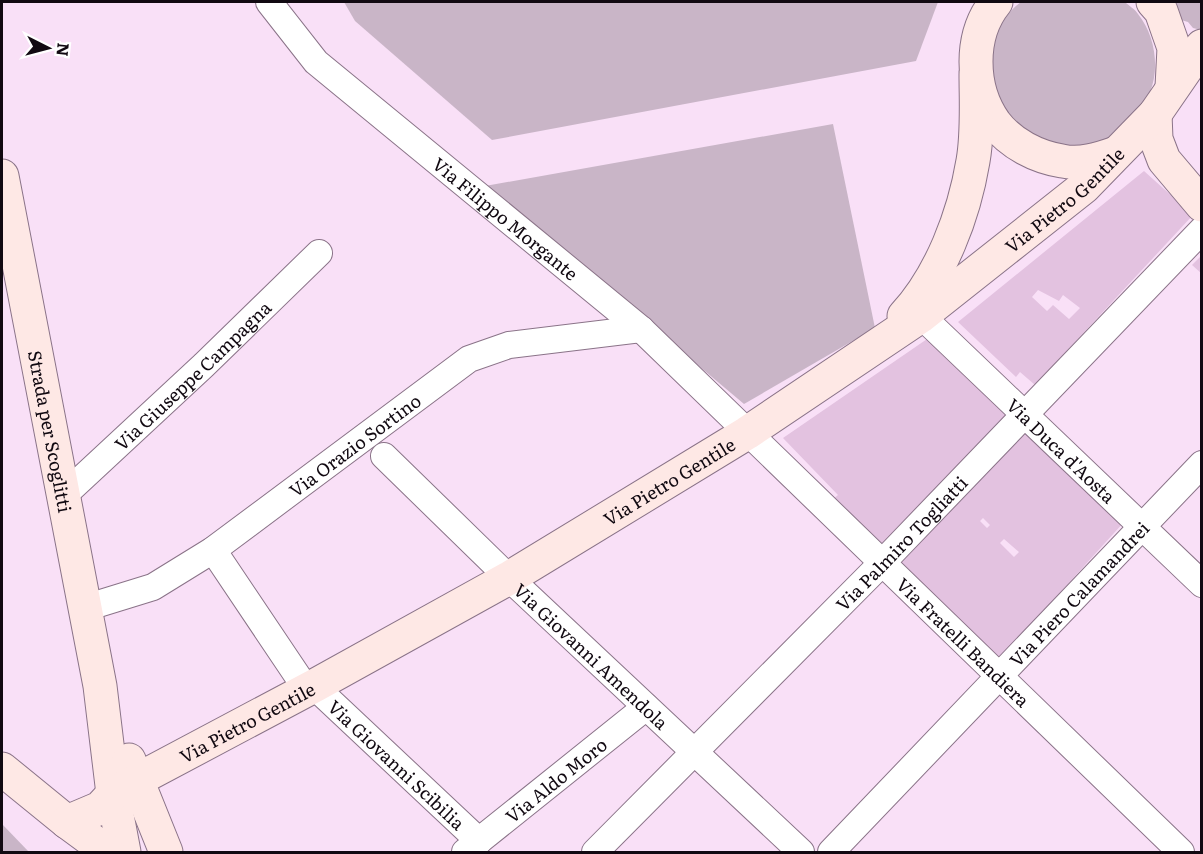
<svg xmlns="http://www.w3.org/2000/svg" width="1203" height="854" viewBox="0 0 1203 854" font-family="Literata,serif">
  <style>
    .green { fill: #c9b5c7 }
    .building { fill: #e3c2e0; fill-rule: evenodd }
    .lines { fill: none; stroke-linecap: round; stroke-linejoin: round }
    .street-casing { stroke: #8a7388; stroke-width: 28 }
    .secondary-casing { stroke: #8a7388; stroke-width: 35 }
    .street { stroke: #fff; stroke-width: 26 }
    .secondary { stroke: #fee8e5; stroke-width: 33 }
    .labels { text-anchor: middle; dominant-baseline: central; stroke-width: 4.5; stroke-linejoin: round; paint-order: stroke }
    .street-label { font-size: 18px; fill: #110911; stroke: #fff }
  </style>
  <rect width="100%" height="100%" fill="#f9e0f7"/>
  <g class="green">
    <path d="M 344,2 L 938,2 L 916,61 L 492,140 L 355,21 Z"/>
    <path d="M 1021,2 L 1125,2 C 1129,6 1135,9 1138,14 C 1155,35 1160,68 1150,92 C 1148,100 1139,107 1134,114 C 1129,120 1123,130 1116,135 C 1066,165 998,132 992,74 C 989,47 999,18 1021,2 Z"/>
    <path d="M 1171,2 L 1201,2 L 1201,30 L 1193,28 L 1188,22 L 1181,20 Z"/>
    <path d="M 833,124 L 875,328 L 744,404 L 485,186 Z"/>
    <path d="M 2,824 L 29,852 L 2,852 Z"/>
  </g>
  <g class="building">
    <path d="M 1144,171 L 1193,215 L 1035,385 L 1020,372 L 1016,377 L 958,322 ZM 1038,290 L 1059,301 L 1063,295 L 1080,308 L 1069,319 L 1053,305 L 1047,311 L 1032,297 Z"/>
    <path d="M 1202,255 L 1202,274 L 1192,265 Z"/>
    <path d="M 930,337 L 1010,412 L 881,547 L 831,501 L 838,495 L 783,438 Z"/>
    <path d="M 1025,430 L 1124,522 L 999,660 L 889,565 ZM 983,518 L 990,525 L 987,528 L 980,521 ZM 1004,539 L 1019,552 L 1014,557 L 1000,543 Z"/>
  </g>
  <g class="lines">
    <defs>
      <g id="street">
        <path id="s1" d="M 269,2 L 316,62 L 641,329 L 1181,852"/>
        <path id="s2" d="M 912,307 L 1202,584"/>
        <path id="s3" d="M 384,456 L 509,578 L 801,852"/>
        <path id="s4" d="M 63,496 L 204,365 L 319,253"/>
        <path d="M 213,550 L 307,690"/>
        <path id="s5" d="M 85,608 L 153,587 L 213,550 L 469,359 L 509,345 L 641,329"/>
        <path id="s6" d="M 314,686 L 479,841"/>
        <path id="s7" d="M 465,852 L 646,707"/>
        <path id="s8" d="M 595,852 L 881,564 L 1202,230"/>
        <path id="s9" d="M 831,852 L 1202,464"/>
      </g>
      <g id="secondary">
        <path d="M 996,2 C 969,35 970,88 995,123 C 1011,144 1037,157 1062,161 C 1080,165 1099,159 1116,153"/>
        <path d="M 1153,2 L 1161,11 L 1174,48 L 1172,87"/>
        <path d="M 1155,114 L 1156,139 L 1164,160 L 1202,205"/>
        <path id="s10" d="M 2,176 L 100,686 L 113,794 L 124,852"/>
        <path d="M 904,316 C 941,276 964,215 973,161 C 978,133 976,102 976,74"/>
        <path d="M 129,760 L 166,852"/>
        <path d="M 2,769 L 67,822 L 108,852"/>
        <path id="s11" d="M 67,822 L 100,808 L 113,794 L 137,780 L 314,686 L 509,578 L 747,433 L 921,316 L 1084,187 L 1155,114 L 1202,46"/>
      </g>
    </defs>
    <use href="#street" class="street-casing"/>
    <use href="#secondary" class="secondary-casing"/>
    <use href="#street" class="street"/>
    <use href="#secondary" class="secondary"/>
  </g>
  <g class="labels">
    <g class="street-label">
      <text stroke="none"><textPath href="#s11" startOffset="1179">Via Pietro Gentile</textPath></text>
      <text stroke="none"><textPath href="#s1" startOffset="322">Via Filippo Morgante</textPath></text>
      <text stroke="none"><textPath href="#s4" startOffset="177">Via Giuseppe Campagna</textPath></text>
      <text stroke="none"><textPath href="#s10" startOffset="260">Strada per Scoglitti</textPath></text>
      <text stroke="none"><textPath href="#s5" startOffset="318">Via Orazio Sortino</textPath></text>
      <text stroke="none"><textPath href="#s2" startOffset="207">Via Duca d'Aosta</textPath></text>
      <text stroke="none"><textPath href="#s11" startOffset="693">Via Pietro Gentile</textPath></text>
      <text stroke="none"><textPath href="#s8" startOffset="435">Via Palmiro Togliatti</textPath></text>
      <text stroke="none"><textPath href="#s9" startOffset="358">Via Piero Calamandrei</textPath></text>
      <text stroke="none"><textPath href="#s1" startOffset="946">Via Fratelli Bandiera</textPath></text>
      <text stroke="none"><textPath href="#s3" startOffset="288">Via Giovanni Amendola</textPath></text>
      <text stroke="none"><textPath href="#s11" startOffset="207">Via Pietro Gentile</textPath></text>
      <text stroke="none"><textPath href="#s6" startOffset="114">Via Giovanni Scibilia</textPath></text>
      <text stroke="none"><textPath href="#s7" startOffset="116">Via Aldo Moro</textPath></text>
    </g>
  </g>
  <rect width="1203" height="854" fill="none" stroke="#110911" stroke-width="6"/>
  <g transform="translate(48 48) rotate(96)" stroke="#ffffff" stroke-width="4.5" paint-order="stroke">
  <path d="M0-4.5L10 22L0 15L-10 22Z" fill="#110911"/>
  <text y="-9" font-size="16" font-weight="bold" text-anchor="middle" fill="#110911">N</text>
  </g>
</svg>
